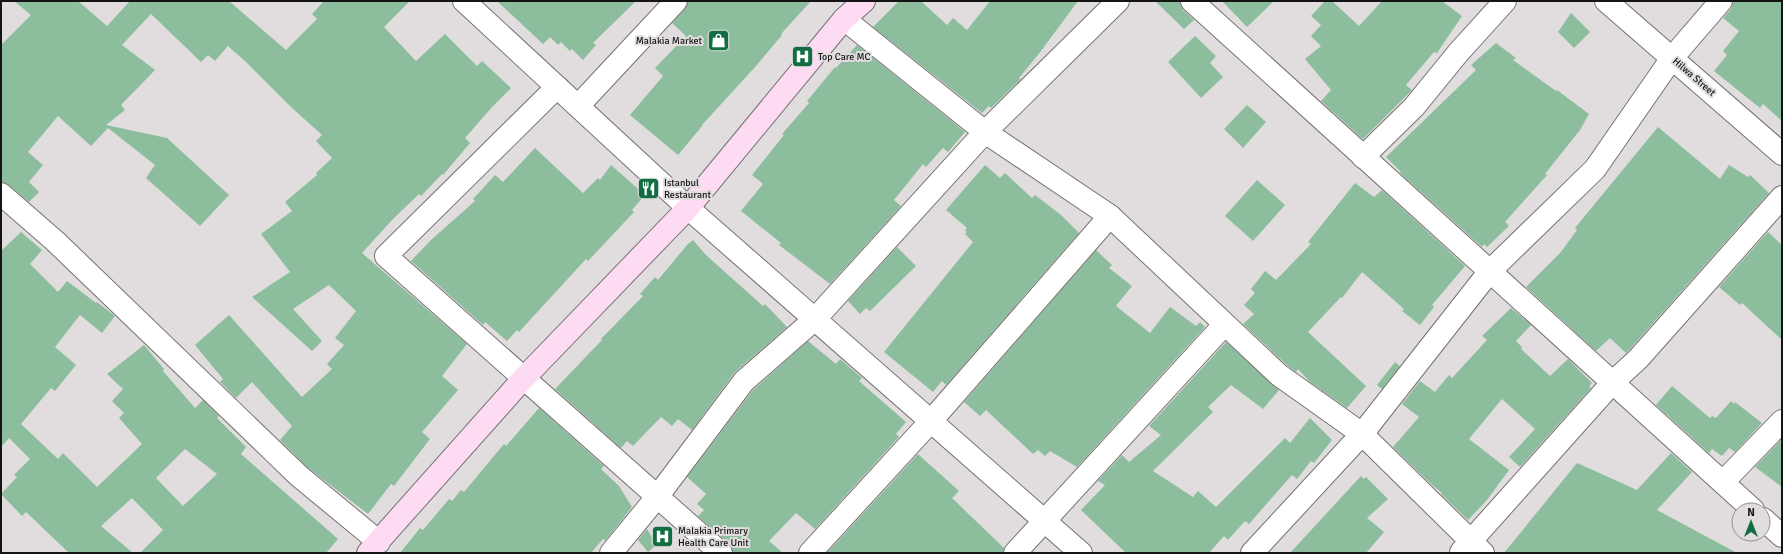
<svg xmlns="http://www.w3.org/2000/svg" width="1783" height="554" viewBox="0 0 1783 554" font-family="Signika,sans-serif">
  <style>
    .building { fill: #8cbe9d; fill-rule: evenodd }
    .lines { fill: none; stroke-linecap: round; stroke-linejoin: round }
    .street-casing { stroke: #757173; stroke-width: 24 }
    .secondary-casing { stroke: #757173; stroke-width: 24 }
    .street { stroke: #fff; stroke-width: 22 }
    .secondary { stroke: #fddcf3; stroke-width: 22 }
    .labels { text-anchor: middle; dominant-baseline: central; stroke-width: 4; stroke-linejoin: round; paint-order: stroke }
    .poi-label { font-size: 10px; fill: #151415; stroke: #e1dddf; text-anchor: start }
    .street-label { font-size: 10px; fill: #151415; stroke: #e1dddf }
  </style>
  <rect width="100%" height="100%" fill="#e1dddf"/>
  <g class="building">
    <path d="M 14,1 L 78,1 L 107,26 L 130,1 L 229,1 L 286,50 L 317,19 L 312,14 L 324,1 L 410,1 L 384,27 L 416,61 L 445,34 L 477,66 L 482,61 L 511,88 L 493,106 L 465,138 L 470,143 L 443,175 L 442,174 L 421,196 L 419,194 L 393,219 L 362,253 L 467,344 L 442,376 L 458,390 L 422,432 L 430,439 L 394,486 L 391,484 L 368,514 L 307,467 L 280,440 L 292,426 L 252,382 L 236,398 L 220,382 L 223,379 L 195,345 L 229,315 L 302,397 L 332,369 L 327,364 L 344,345 L 335,338 L 356,311 L 329,285 L 293,309 L 322,341 L 312,351 L 252,297 L 290,272 L 261,234 L 292,211 L 285,202 L 317,175 L 316,173 L 332,158 L 316,141 L 322,135 L 292,108 L 245,61 L 228,46 L 215,61 L 208,55 L 201,62 L 151,14 L 122,45 L 155,70 L 121,105 L 125,110 L 106,125 L 167,138 L 229,195 L 200,226 L 146,178 L 155,165 L 108,128 L 91,146 L 58,116 L 28,152 L 43,165 L 29,182 L 39,192 L 29,202 L 9,185 L 1,182 L 1,45 L 31,15 Z"/>
    <path d="M 497,1 L 636,1 L 593,43 L 596,45 L 583,60 L 572,49 L 570,51 L 561,42 L 558,45 L 550,37 L 543,44 Z"/>
    <path d="M 688,1 L 811,1 L 781,34 L 782,35 L 756,66 L 702,125 L 703,125 L 678,155 L 630,115 L 663,76 L 655,68 L 686,36 L 672,23 L 685,9 Z"/>
    <path d="M 899,1 L 921,1 L 947,25 L 953,18 L 967,30 L 990,1 L 1078,1 L 1041,51 L 1019,78 L 1021,79 L 991,108 L 989,106 L 982,113 L 873,27 Z"/>
    <path d="M 1155,1 L 1180,1 L 1183,10 L 1194,20 L 1184,29 Z"/>
    <path d="M 1222,1 L 1274,1 L 1247,27 Z"/>
    <path d="M 1325,1 L 1332,1 L 1359,26 L 1382,1 L 1442,1 L 1462,16 L 1437,53 L 1434,52 L 1406,85 L 1412,90 L 1363,139 L 1321,101 L 1331,90 L 1305,59 L 1321,46 L 1311,36 L 1321,25 L 1311,16 Z"/>
    <path d="M 1733,1 L 1782,1 L 1782,121 L 1763,104 L 1760,108 L 1714,71 L 1727,55 L 1723,51 L 1739,31 L 1723,18 L 1731,9 Z"/>
    <path d="M 1571,13 L 1590,32 L 1574,48 L 1558,32 Z"/>
    <path d="M 1195,36 L 1216,56 L 1210,63 L 1223,77 L 1201,98 L 1168,62 Z"/>
    <path d="M 1496,43 L 1516,58 L 1513,60 L 1556,91 L 1557,90 L 1589,114 L 1580,130 L 1545,174 L 1547,175 L 1505,222 L 1509,226 L 1487,247 L 1484,244 L 1482,247 L 1400,173 L 1401,172 L 1386,157 L 1476,70 L 1471,65 Z"/>
    <path d="M 857,45 L 965,132 L 948,152 L 943,148 L 926,167 L 923,164 L 894,200 L 901,206 L 830,284 L 779,245 L 781,243 L 741,211 L 763,184 L 752,175 L 784,135 L 782,134 L 809,103 L 807,101 L 835,67 L 836,68 Z"/>
    <path d="M 1247,105 L 1266,122 L 1243,148 L 1224,129 Z"/>
    <path d="M 1658,127 L 1720,179 L 1729,165 L 1748,177 L 1750,175 L 1769,193 L 1629,350 L 1626,353 L 1610,338 L 1596,351 L 1526,287 L 1561,252 L 1577,230 L 1575,228 Z"/>
    <path d="M 535,148 L 583,193 L 598,178 L 600,180 L 611,165 L 645,195 L 632,210 L 634,212 L 588,261 L 586,259 L 519,332 L 517,330 L 507,341 L 485,322 L 483,325 L 411,261 L 431,240 L 475,201 L 473,199 L 495,175 L 503,182 Z"/>
    <path d="M 985,165 L 1000,178 L 1005,173 L 1032,198 L 1035,195 L 1061,215 L 1079,233 L 946,385 L 942,381 L 933,392 L 884,352 L 973,242 L 965,234 L 967,232 L 965,230 L 967,228 L 946,210 Z"/>
    <path d="M 1257,180 L 1285,205 L 1253,241 L 1225,216 Z"/>
    <path d="M 1355,183 L 1374,197 L 1382,190 L 1465,266 L 1432,305 L 1434,307 L 1420,325 L 1402,311 L 1404,309 L 1362,272 L 1342,298 L 1341,297 L 1308,332 L 1366,386 L 1347,408 L 1310,382 L 1298,369 L 1296,372 L 1287,365 L 1243,324 L 1254,314 L 1244,305 L 1255,293 L 1251,289 L 1265,271 L 1276,280 L 1311,244 L 1308,242 Z"/>
    <path d="M 21,232 L 42,250 L 30,264 L 58,292 L 67,281 L 96,303 L 97,302 L 115,316 L 102,333 L 80,315 L 55,347 L 76,365 L 55,391 L 51,388 L 21,424 L 58,459 L 63,453 L 97,487 L 142,444 L 119,418 L 124,413 L 112,401 L 123,389 L 107,374 L 144,345 L 164,369 L 163,371 L 195,408 L 203,400 L 219,416 L 217,418 L 246,447 L 241,454 L 338,539 L 326,553 L 140,553 L 163,530 L 132,498 L 101,526 L 133,553 L 69,553 L 26,512 L 22,516 L 1,494 L 17,477 L 14,475 L 30,459 L 9,438 L 1,447 L 1,251 ZM 185,449 L 217,474 L 183,506 L 156,478 Z"/>
    <path d="M 1768,232 L 1782,245 L 1782,340 L 1742,303 L 1740,305 L 1719,287 Z"/>
    <path d="M 693,240 L 706,255 L 763,306 L 765,304 L 787,327 L 734,373 L 692,430 L 678,419 L 672,426 L 661,417 L 633,446 L 627,441 L 621,448 L 555,389 L 602,340 L 601,339 L 643,296 L 640,294 L 655,277 L 658,280 L 687,245 Z"/>
    <path d="M 897,247 L 916,266 L 870,311 L 866,308 L 860,314 L 848,301 Z"/>
    <path d="M 1096,250 L 1112,265 L 1109,268 L 1132,286 L 1116,306 L 1150,333 L 1170,307 L 1196,326 L 1200,322 L 1205,327 L 1077,467 L 1050,451 L 1045,456 L 1038,450 L 1033,454 L 986,410 L 980,416 L 964,402 Z"/>
    <path d="M 1511,308 L 1531,325 L 1516,341 L 1522,347 L 1521,349 L 1550,376 L 1568,359 L 1592,383 L 1589,386 L 1591,388 L 1520,467 L 1509,457 L 1535,429 L 1502,399 L 1469,439 L 1509,470 L 1487,500 L 1468,520 L 1441,494 L 1442,493 L 1431,484 L 1393,447 L 1419,417 L 1402,404 L 1420,381 L 1435,392 L 1449,375 L 1452,378 L 1487,340 L 1482,336 Z"/>
    <path d="M 808,341 L 836,364 L 840,359 L 862,378 L 859,381 L 906,422 L 896,434 L 899,437 L 815,529 L 796,513 L 769,541 L 783,553 L 733,553 L 729,544 L 698,516 L 704,510 L 697,504 L 706,494 L 687,477 L 753,390 Z"/>
    <path d="M 1226,342 L 1279,390 L 1263,409 L 1231,385 L 1208,407 L 1213,412 L 1153,471 L 1193,497 L 1198,491 L 1216,507 L 1285,438 L 1290,443 L 1310,418 L 1332,440 L 1314,463 L 1311,461 L 1297,479 L 1292,475 L 1249,524 L 1245,521 L 1228,540 L 1224,536 L 1209,553 L 1126,553 L 1081,510 L 1105,485 L 1098,481 L 1122,455 L 1129,462 L 1161,435 L 1149,426 Z"/>
    <path d="M 1395,362 L 1400,366 L 1382,389 L 1377,385 Z"/>
    <path d="M 1672,386 L 1710,418 L 1712,416 L 1716,418 L 1731,401 L 1734,404 L 1735,402 L 1762,423 L 1735,452 L 1729,448 L 1722,456 L 1712,449 L 1709,453 L 1656,405 Z"/>
    <path d="M 539,408 L 604,466 L 601,469 L 619,486 L 632,507 L 605,541 L 603,539 L 591,553 L 400,553 L 420,528 L 423,530 L 449,499 L 452,501 L 461,490 L 464,492 L 504,444 L 506,446 Z"/>
    <path d="M 1782,439 L 1782,487 L 1755,467 Z"/>
    <path d="M 1671,453 L 1692,472 L 1657,510 L 1737,553 L 1504,553 L 1577,463 L 1637,490 Z"/>
    <path d="M 918,454 L 959,491 L 952,498 L 1004,548 L 1003,553 L 827,553 Z"/>
    <path d="M 1361,476 L 1364,479 L 1366,477 L 1388,499 L 1367,518 L 1384,532 L 1366,553 L 1290,553 Z"/>
    <path d="M 647,529 L 656,545 L 648,552 L 638,540 Z"/>
  </g>
  <g class="lines">
    <defs>
      <g id="street">
        <path d="M 464,1 L 688,208 L 1081,553"/>
        <path d="M 1192,1 L 1753,510"/>
        <path d="M 1606,1 L 1782,154"/>
        <path d="M 844,19 L 985,132 L 1110,216 L 1279,375 L 1362,434 L 1483,553"/>
        <path d="M 557,87 L 386,256 L 721,553"/>
        <path d="M 578,106 L 676,1"/>
        <path d="M 1363,157 L 1414,107 L 1458,53 L 1505,1"/>
        <path d="M 1,194 L 55,241 L 299,476 L 379,542"/>
        <path d="M 1723,482 L 1782,421"/>
        <path d="M 1763,519 L 1782,536"/>
        <path d="M 1461,552 L 1613,382 L 1638,359 L 1782,197"/>
        <path d="M 611,553 L 657,497 L 744,381 L 815,319 L 985,132 L 1118,1"/>
        <path d="M 810,553 L 931,421 L 1110,216"/>
        <path d="M 1015,553 L 1224,325"/>
        <path d="M 1252,553 L 1362,434 L 1490,271 L 1595,169 L 1672,58 L 1721,1"/>
      </g>
      <path id="secondary" d="M 368,553 L 523,379 L 688,208 L 844,19 L 864,1"/>
    </defs>
    <use href="#street" class="street-casing"/>
    <use href="#secondary" class="secondary-casing"/>
    <use href="#street" class="street"/>
    <use href="#secondary" class="secondary"/>
  </g>
  <defs>
    <symbol id="shop-square" viewBox="-11 -11 22 22"><rect x="-9" y="-9" width="18" height="18" rx="4" fill="#126e42" stroke="#e1dddf"/><path d="M-5-2.5h2.3a2.7 3.5 0 0 1 5.4 0H5L5.5 6h-11ZM-1.5-2.5h3a1.5 2.3 0 0 0-3 0Z" fill="#fff"/></symbol>
    <symbol id="hospital-square" viewBox="-11 -11 22 22"><rect x="-9" y="-9" width="18" height="18" rx="4" fill="#126e42" stroke="#e1dddf"/><path d="M-5-5h3v3.5h4V-5h3V5h-3V1.5h-4V5h-3Z" fill="#fff"/></symbol>
    <symbol id="restaurant-square" viewBox="-11 -11 22 22"><rect x="-9" y="-9" width="18" height="18" rx="4" fill="#126e42" stroke="#e1dddf"/><path d="M-5-6h1v4h1v-4h1v4h1v-4h1v5L-1.5 .5V6h-2V.5L-5-1ZM5-6V6H3V1.5H1.5Q1.5-4 5-6Z" fill="#fff"/></symbol>
  </defs>
  <g fill-rule="evenodd">
    <use href="#shop-square" x="706" y="28" width="25" height="25"/>
    <use href="#hospital-square" x="790" y="44" width="25" height="25"/>
    <use href="#restaurant-square" x="636" y="176" width="25" height="25"/>
    <use href="#hospital-square" x="650" y="524" width="25" height="25"/>
  </g>
  <g class="labels">
    <g class="poi-label">
      <text x="702" y="41" text-anchor="end">Malakia Market</text>
      <text x="818" y="57">Top Care MC</text>
      <text x="664" y="183">Istanbul<tspan x="664" dy="12">Restaurant</tspan></text>
      <text x="678" y="531">Malakia Primary<tspan x="678" dy="12">Health Care Unit</tspan></text>
    </g>
    <g class="street-label">
      <text transform="translate(1694 77) rotate(41)">Hilwa Street</text>
    </g>
  </g>
  <rect width="1783" height="554" fill="none" stroke="#151415" stroke-width="4"/>
  <g transform="translate(1751 522)"><circle r="19" fill="#e1dddf" stroke="#8f8d8e"/>
  <path d="M0-3L7 15L0 10L-7 15Z" fill="#126e42"/>
  <text y="-6" font-size="11" font-weight="bold" text-anchor="middle" fill="#151415">N</text>
  </g>
</svg>
